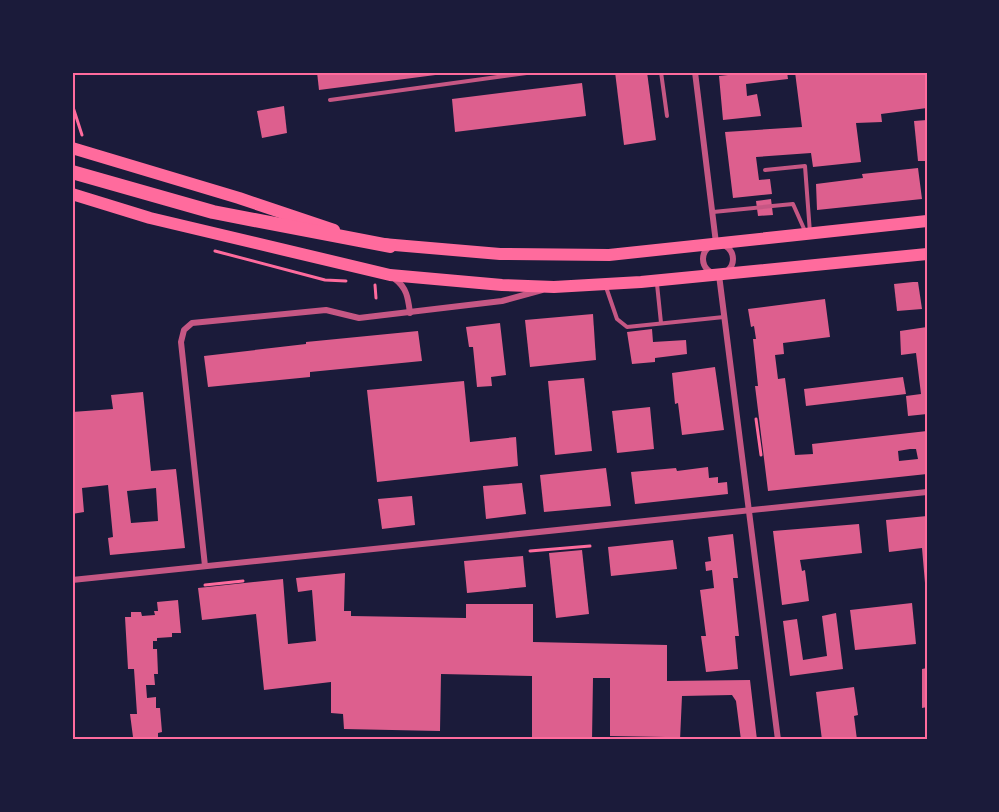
<svg xmlns="http://www.w3.org/2000/svg" width="999" height="812" viewBox="0 0 999 812" font-family="'Nunito Sans',sans-serif">
  <style>
    .building { fill: #dd5f8e; fill-rule: evenodd }
    .lines { fill: none; stroke-linecap: round; stroke-linejoin: round }
    .path { stroke: #ff6b9d; stroke-width: 3 }
    .service { stroke: #c65784; stroke-width: 4 }
    .minor { stroke: #c65784; stroke-width: 6 }
    .primary { stroke: #ff6b9d; stroke-width: 12 }
    .motorway { stroke: #ff6b9d; stroke-width: 14 }
    .neatline { fill: none; stroke: #ff6b9d; stroke-width: 2 }
  </style>
  <rect width="100%" height="100%" fill="#1b1b3a"/>
  <g class="building">
    <path d="M 317,72 L 451,72 L 451,73 L 319,90 Z"/>
    <path d="M 615,72 L 647,72 L 656,140 L 624,145 Z"/>
    <path d="M 755,72 L 787,72 L 788,79 L 746,84 L 747,96 L 757,94 L 761,116 L 723,120 L 719,76 Z"/>
    <path d="M 795,72 L 927,72 L 927,108 L 881,114 L 882,122 L 856,123 L 861,162 L 813,167 L 811,153 L 756,157 L 759,180 L 770,179 L 772,194 L 733,198 L 725,132 L 802,127 Z"/>
    <path d="M 582,83 L 586,116 L 455,132 L 452,99 Z"/>
    <path d="M 284,106 L 287,133 L 262,138 L 257,111 Z"/>
    <path d="M 927,120 L 927,161 L 918,161 L 914,121 Z"/>
    <path d="M 918,168 L 922,199 L 817,210 L 816,184 L 863,178 L 862,174 Z"/>
    <path d="M 771,199 L 773,215 L 758,216 L 756,201 Z"/>
    <path d="M 913,282 L 918,282 L 922,309 L 897,311 L 894,284 Z"/>
    <path d="M 825,299 L 830,337 L 783,343 L 784,354 L 775,355 L 778,379 L 785,378 L 795,455 L 813,454 L 812,444 L 927,431 L 927,474 L 768,491 L 755,386 L 758,386 L 753,339 L 756,339 L 754,326 L 751,327 L 748,309 ZM 910,449 L 916,449 L 918,459 L 899,461 L 898,451 Z"/>
    <path d="M 593,314 L 596,360 L 530,367 L 525,320 Z"/>
    <path d="M 500,323 L 506,375 L 491,377 L 492,386 L 477,387 L 473,347 L 469,347 L 466,327 Z"/>
    <path d="M 927,327 L 927,414 L 908,416 L 906,396 L 921,394 L 916,353 L 901,355 L 900,331 Z"/>
    <path d="M 652,329 L 653,342 L 686,340 L 687,354 L 655,358 L 655,362 L 632,364 L 627,332 Z"/>
    <path d="M 418,331 L 422,361 L 310,372 L 310,377 L 208,387 L 204,356 L 306,344 L 306,342 Z"/>
    <path d="M 715,367 L 724,430 L 682,435 L 678,403 L 675,404 L 672,373 Z"/>
    <path d="M 903,377 L 906,394 L 806,406 L 804,389 Z"/>
    <path d="M 584,378 L 592,451 L 555,455 L 548,381 Z"/>
    <path d="M 464,381 L 470,442 L 516,437 L 518,466 L 377,482 L 367,390 Z"/>
    <path d="M 143,392 L 151,471 L 176,469 L 185,548 L 110,555 L 108,538 L 113,537 L 108,485 L 82,488 L 84,512 L 72,514 L 72,412 L 113,409 L 111,395 ZM 156,488 L 158,521 L 131,523 L 127,491 Z"/>
    <path d="M 650,407 L 654,449 L 617,453 L 612,411 Z"/>
    <path d="M 708,467 L 709,478 L 718,477 L 718,483 L 727,482 L 728,494 L 635,504 L 631,472 L 676,468 L 677,471 Z"/>
    <path d="M 606,468 L 611,506 L 544,512 L 540,475 Z"/>
    <path d="M 522,483 L 526,514 L 486,519 L 483,486 Z"/>
    <path d="M 412,496 L 415,525 L 382,529 L 378,499 Z"/>
    <path d="M 927,516 L 927,583 L 925,583 L 922,548 L 889,552 L 886,520 Z"/>
    <path d="M 859,524 L 862,553 L 800,560 L 802,571 L 805,570 L 809,601 L 782,605 L 773,531 Z"/>
    <path d="M 733,534 L 738,578 L 733,578 L 739,636 L 735,636 L 738,669 L 706,672 L 701,636 L 706,636 L 700,590 L 714,588 L 712,570 L 706,571 L 705,562 L 711,561 L 708,537 Z"/>
    <path d="M 673,540 L 677,569 L 611,576 L 608,547 Z"/>
    <path d="M 582,550 L 589,614 L 556,618 L 549,553 Z"/>
    <path d="M 523,556 L 526,587 L 467,593 L 464,561 Z"/>
    <path d="M 345,573 L 344,611 L 351,611 L 351,616 L 466,618 L 466,604 L 533,604 L 533,642 L 667,645 L 667,681 L 750,680 L 757,740 L 741,740 L 736,701 L 732,695 L 682,696 L 680,740 L 665,740 L 665,737 L 610,736 L 610,678 L 593,678 L 592,740 L 532,740 L 532,676 L 441,674 L 440,731 L 344,729 L 343,714 L 331,713 L 331,682 L 264,690 L 256,614 L 202,620 L 198,588 L 283,579 L 288,644 L 316,641 L 312,590 L 298,592 L 296,578 Z"/>
    <path d="M 178,600 L 181,633 L 172,633 L 172,637 L 157,638 L 157,641 L 153,641 L 153,649 L 157,649 L 158,674 L 154,674 L 155,685 L 146,685 L 147,698 L 156,697 L 156,708 L 160,708 L 162,732 L 158,733 L 158,740 L 128,740 L 128,737 L 133,737 L 130,714 L 137,714 L 134,669 L 128,669 L 125,617 L 131,617 L 131,612 L 141,612 L 142,616 L 155,615 L 154,611 L 158,611 L 157,602 Z"/>
    <path d="M 912,603 L 916,644 L 855,650 L 850,610 Z"/>
    <path d="M 836,613 L 843,669 L 790,676 L 783,621 L 797,619 L 803,660 L 827,656 L 822,616 Z"/>
    <path d="M 927,668 L 927,707 L 922,708 L 922,669 Z"/>
    <path d="M 854,687 L 858,715 L 854,716 L 857,740 L 822,740 L 816,692 Z"/>
  </g>
  <g class="lines">
    <g class="path">
      <path d="M 72,104 L 82,135"/>
      <path d="M 215,251 L 325,280 L 346,281"/>
      <path d="M 375,285 L 376,298"/>
      <path d="M 756,419 L 761,455"/>
      <path d="M 530,551 L 590,546"/>
      <path d="M 205,585 L 243,581"/>
    </g>
    <g class="service">
      <path d="M 661,72 L 667,116"/>
      <path d="M 330,100 L 534,72"/>
      <path d="M 765,170 L 805,166 L 810,233"/>
      <path d="M 713,212 L 793,204 L 805,231"/>
      <path d="M 657,284 L 661,323"/>
      <path d="M 606,287 L 617,319 L 627,327 L 724,317"/>
    </g>
    <g class="minor">
      <path d="M 695,72 L 716,243"/>
      <circle cx="718" cy="259" r="15"/>
      <path d="M 719,275 L 778,740"/>
      <path d="M 395,279 C 407,288 408,298 410,313"/>
      <path d="M 205,566 L 181,342 L 184,330 L 192,323 L 326,310 L 359,318 L 502,301 L 542,290"/>
      <path d="M 72,580 L 927,492"/>
    </g>
    <g class="primary">
      <path d="M 72,148 L 239,198 L 334,230"/>
      <path d="M 72,194 L 150,218 L 390,275 L 502,285 L 554,287 L 641,282 L 927,254"/>
      <path d="M 383,244 L 500,254 L 609,255 L 927,221"/>
    </g>
    <path class="motorway" d="M 72,172 L 213,212 L 390,246"/>
  </g>
  <rect width="999" height="812" fill="none" stroke="#1b1b3a" stroke-width="147"/>
  <rect x="74" y="74" width="852" height="664" class="neatline"/>
</svg>
